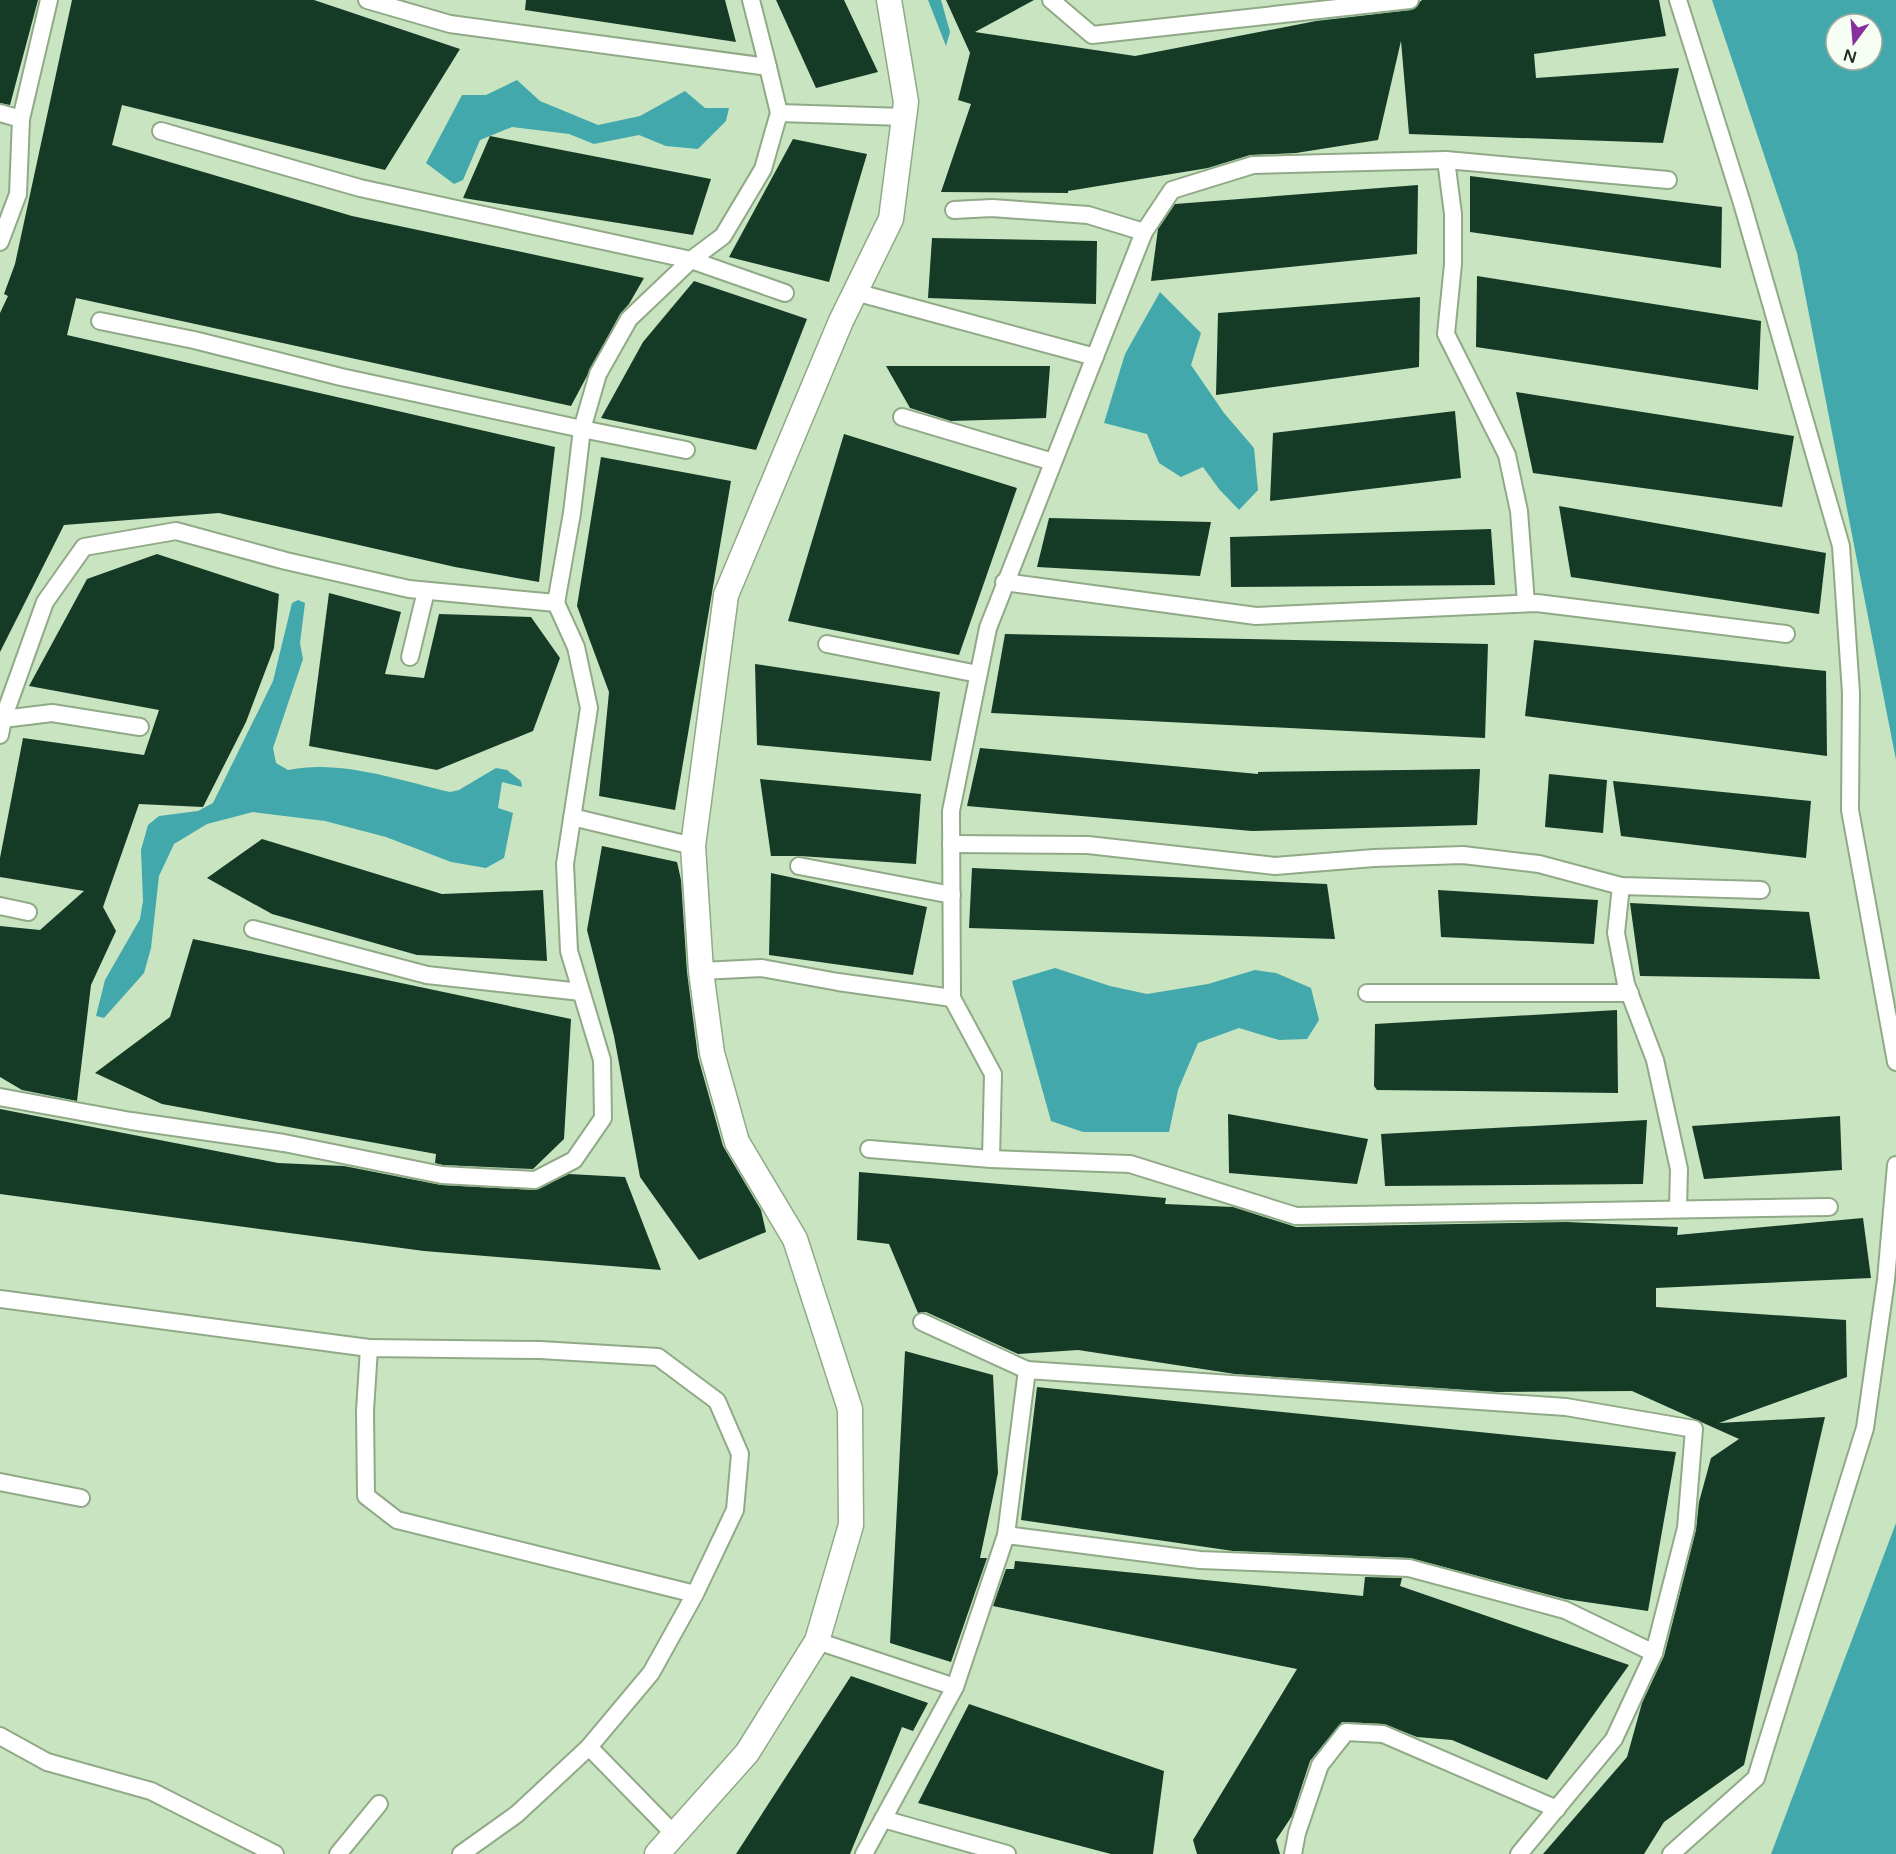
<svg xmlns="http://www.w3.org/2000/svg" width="1896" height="1854" viewBox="0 0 1896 1854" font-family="'Varela Round',sans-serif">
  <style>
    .water { fill: #42a8ab; fill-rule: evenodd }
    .building { fill: #153b27 }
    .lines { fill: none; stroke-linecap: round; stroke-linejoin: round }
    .street-casing { stroke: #90a987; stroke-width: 20 }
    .secondary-casing { stroke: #90a987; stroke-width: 27 }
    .street { stroke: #fff; stroke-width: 16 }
    .secondary { stroke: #fff; stroke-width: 24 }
  </style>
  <rect width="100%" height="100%" fill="#c9e4c0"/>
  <g class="water">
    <path d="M 928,0 L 941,0 L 950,32 L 946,46 Z"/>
    <path d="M 1712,0 L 1896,0 L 1896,760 L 1797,253 ZM 1836,24 L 1872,24 L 1872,60 L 1836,60 Z"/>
    <path d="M 517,80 L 540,101 L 598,125 L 640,116 L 685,91 L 705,108 L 729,108 L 726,121 L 698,149 L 666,146 L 639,135 L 594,144 L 569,134 L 512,127 L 480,140 L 463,180 L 454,184 L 426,163 L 462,95 L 486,95 Z"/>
    <path d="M 1160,292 L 1201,333 L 1191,365 L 1224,413 L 1254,448 L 1258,490 L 1239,510 L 1219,489 L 1203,467 L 1181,477 L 1159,463 L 1147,434 L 1104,423 L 1125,354 Z"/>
    <path d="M 298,600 L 305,603 L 300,643 L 303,659 L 273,748 L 276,763 L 288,770 C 341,759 398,780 450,792 L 459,790 L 496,768 L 507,770 L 521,781 L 522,787 L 502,782 L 498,808 L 513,813 L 504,858 L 486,868 L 451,862 L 386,837 L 325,821 L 253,812 L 207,824 L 174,844 L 159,876 L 151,948 L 144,973 L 104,1018 L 96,1016 L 105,980 L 140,919 L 143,901 L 141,850 L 148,825 L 159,816 L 198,811 L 213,803 L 273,681 L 292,603 Z"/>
    <path d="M 1055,968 L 1110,986 L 1147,994 L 1208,984 L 1255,970 L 1276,973 L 1311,988 L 1319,1020 L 1307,1039 L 1279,1040 L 1239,1028 L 1198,1043 L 1178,1090 L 1169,1132 L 1083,1132 L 1051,1121 L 1012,981 Z"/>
    <path d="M 1896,1523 L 1896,1854 L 1771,1854 Z"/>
  </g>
  <g class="building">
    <path d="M 0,0 L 38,0 L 10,105 L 0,103 Z"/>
    <path d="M 72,0 L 314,0 L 460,49 L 385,170 L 122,105 L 112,145 L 352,216 L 644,278 L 629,304 L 620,314 L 571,406 L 76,298 L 67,335 L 555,447 L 539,582 L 455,567 L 219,513 L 64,525 L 0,652 L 0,313 L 8,296 L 4,294 L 15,264 Z"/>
    <path d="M 526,0 L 725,0 L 736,42 L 525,10 Z"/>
    <path d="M 776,0 L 844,0 L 878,72 L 816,88 Z"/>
    <path d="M 946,0 L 1034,0 L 975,32 L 1135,56 L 1316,21 L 1411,10 L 1422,0 L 1659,0 L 1666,36 L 1534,54 L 1536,78 L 1679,68 L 1663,143 L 1409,134 L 1401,41 L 1378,140 L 1296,153 L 1250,155 L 1208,168 L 1068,191 L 1068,193 L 941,192 L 971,104 L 958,100 L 970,53 Z"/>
    <path d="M 490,136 L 711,179 L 693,235 L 463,198 Z"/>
    <path d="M 793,139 L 867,154 L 829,282 L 729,257 Z"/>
    <path d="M 1470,176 L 1722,207 L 1721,268 L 1470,232 Z"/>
    <path d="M 1418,185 L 1417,254 L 1151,281 L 1158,229 L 1175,204 Z"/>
    <path d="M 932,238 L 1097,241 L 1096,304 L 928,298 Z"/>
    <path d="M 1477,276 L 1761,321 L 1758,390 L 1476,347 Z"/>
    <path d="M 694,281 L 807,319 L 756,450 L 601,418 L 643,342 Z"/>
    <path d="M 1420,297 L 1419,367 L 1216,395 L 1218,313 Z"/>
    <path d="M 886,366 L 1050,366 L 1046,418 L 951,421 L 910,408 Z"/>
    <path d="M 1516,392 L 1794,436 L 1782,507 L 1533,473 Z"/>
    <path d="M 1455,411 L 1461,478 L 1270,501 L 1273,433 Z"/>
    <path d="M 844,434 L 1017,488 L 959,655 L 788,621 Z"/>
    <path d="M 601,457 L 731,481 L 675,810 L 599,796 L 609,692 L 577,606 Z"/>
    <path d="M 1559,506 L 1826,553 L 1819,614 L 1571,577 Z"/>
    <path d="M 1049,518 L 1211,522 L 1200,576 L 1037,567 Z"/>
    <path d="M 1491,529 L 1495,585 L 1231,587 L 1230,537 Z"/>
    <path d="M 157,554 L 279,594 L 274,648 L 246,722 L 203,807 L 139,804 L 103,907 L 116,931 L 91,985 L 77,1101 L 22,1090 L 0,1077 L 0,926 L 40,930 L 84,891 L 0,877 L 0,858 L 23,738 L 144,755 L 159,710 L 29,686 L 87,579 Z"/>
    <path d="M 329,593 L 401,612 L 385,674 L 424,678 L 439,614 L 531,617 L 560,658 L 533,731 L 437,770 L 309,746 Z"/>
    <path d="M 1005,634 L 1488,644 L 1485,738 L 991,713 Z"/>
    <path d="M 1534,640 L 1826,671 L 1827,756 L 1525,716 Z"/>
    <path d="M 755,664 L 940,692 L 931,761 L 757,745 Z"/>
    <path d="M 980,748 L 1258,774 L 1258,772 L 1480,769 L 1477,825 L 1252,831 L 967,806 Z"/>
    <path d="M 1549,774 L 1607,780 L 1603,833 L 1545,827 Z"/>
    <path d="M 760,779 L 921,794 L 916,864 L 800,856 L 771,856 Z"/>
    <path d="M 1613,781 L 1811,801 L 1806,858 L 1621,836 Z"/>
    <path d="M 262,839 L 442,894 L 543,890 L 547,961 L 417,955 L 272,914 L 207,878 Z"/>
    <path d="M 602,846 L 677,862 L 681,880 L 687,972 L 698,1057 L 723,1146 L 761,1210 L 766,1232 L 699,1260 L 640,1177 L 614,1036 L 587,930 Z"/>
    <path d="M 972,868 L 1327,884 L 1335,939 L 969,928 Z"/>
    <path d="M 771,873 L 927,907 L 913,975 L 769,955 Z"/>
    <path d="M 1438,890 L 1598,900 L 1594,944 L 1441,937 Z"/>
    <path d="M 1630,903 L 1809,912 L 1820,979 L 1640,976 Z"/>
    <path d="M 193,939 L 571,1019 L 564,1139 L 533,1169 L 443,1165 L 435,1163 L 436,1154 L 162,1104 L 95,1073 L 170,1017 Z"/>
    <path d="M 1617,1010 L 1618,1093 L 1377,1090 L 1374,1086 L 1375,1024 Z"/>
    <path d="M 0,1109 L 278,1163 L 344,1166 L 441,1185 L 534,1190 L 569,1174 L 625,1177 L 661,1270 L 424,1251 L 0,1194 Z"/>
    <path d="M 1228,1114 L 1368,1139 L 1357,1184 L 1229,1173 Z"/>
    <path d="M 1840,1116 L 1842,1170 L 1704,1179 L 1692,1126 Z"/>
    <path d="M 1647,1120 L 1643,1184 L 1385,1186 L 1381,1134 Z"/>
    <path d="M 859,1172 L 1166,1198 L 1165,1204 L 1233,1207 L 1296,1227 L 1567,1222 L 1678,1227 L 1677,1235 L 1863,1218 L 1871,1278 L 1656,1288 L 1656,1307 L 1846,1320 L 1847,1377 L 1719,1423 L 1825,1417 L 1744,1765 L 1664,1822 L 1644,1854 L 1543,1854 L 1627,1757 L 1642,1703 L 1664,1656 L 1696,1530 L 1699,1502 L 1711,1458 L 1739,1439 L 1632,1391 L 1497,1392 L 1235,1374 L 1078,1350 L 1018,1354 L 926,1312 L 918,1313 L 889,1244 L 857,1240 Z"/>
    <path d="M 905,1351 L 993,1375 L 998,1473 L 980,1558 L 987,1558 L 951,1662 L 890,1643 Z"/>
    <path d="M 1037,1387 L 1676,1452 L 1648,1611 L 1565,1599 L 1410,1558 L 1233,1551 L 1021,1520 Z"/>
    <path d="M 1015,1561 L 1363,1596 L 1365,1577 L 1402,1578 L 1400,1586 L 1629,1665 L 1547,1780 L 1452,1740 L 1417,1737 L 1384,1724 L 1342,1722 L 1310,1761 L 1292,1816 L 1276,1840 L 1280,1854 L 1197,1854 L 1193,1840 L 1297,1669 L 993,1606 L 1006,1569 L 1014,1569 Z"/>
    <path d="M 851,1676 L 928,1703 L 913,1731 L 902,1727 L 850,1854 L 736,1854 Z"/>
    <path d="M 969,1704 L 1164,1771 L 1153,1854 L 1111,1854 L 918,1803 Z"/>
  </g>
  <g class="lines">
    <defs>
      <g id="street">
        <path d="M 367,0 L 450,24 L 768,67 L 751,0"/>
        <path d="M 1051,0 L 1092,35 L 1410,0"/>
        <path d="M 1678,0 L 1742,203 L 1841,546 L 1851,693 L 1850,810 L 1896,1062"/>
        <path d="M 768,67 L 779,113 L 904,117"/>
        <path d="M 0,113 L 21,119"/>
        <path d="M 161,131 L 360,188 L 691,260 L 785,293"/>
        <path d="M 1446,160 L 1453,214 L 1453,264 L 1446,334 L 1507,455 L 1519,511 L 1526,603"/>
        <path d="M 954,210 L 992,208 L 1088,215 L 1144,232"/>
        <path d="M 0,242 L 18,194 L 21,119 L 49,0"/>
        <path d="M 855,292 L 1095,357"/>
        <path d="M 100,321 L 194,340 L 341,377 L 582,429 L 598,374 L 629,319 L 691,260 L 723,236 L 763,169 L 779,113"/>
        <path d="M 902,417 L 1053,462"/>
        <path d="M 1004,582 L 1256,616 L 1537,603 L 1786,634"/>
        <path d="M 827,644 L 978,674"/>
        <path d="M 410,657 L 426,591"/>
        <path d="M 3,719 L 52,713 L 140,727"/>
        <path d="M 0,735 L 3,719 L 45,602 L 84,547 L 176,531 L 286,561 L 409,589 L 556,603 L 572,513 L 582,429 L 686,450"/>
        <path d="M 572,817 L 693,846"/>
        <path d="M 951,844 L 1088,845 L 1275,866 L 1374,858 L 1463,855 L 1539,864 L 1621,886 L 1761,890"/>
        <path d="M 799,866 L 952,895"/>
        <path d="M 1621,886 L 1616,933 L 1626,984 L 1655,1060 L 1679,1169 L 1678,1209"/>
        <path d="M 0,906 L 28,912"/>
        <path d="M 253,929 L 427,975 L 581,992"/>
        <path d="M 701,971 L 762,968 L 838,982 L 952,998"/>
        <path d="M 1367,993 L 1630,993"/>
        <path d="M 0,1097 L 131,1121 L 284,1143 L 442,1175 L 535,1180 L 574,1160 L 603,1118 L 602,1060 L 569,951 L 565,864 L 589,708 L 576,647 L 556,603"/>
        <path d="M 869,1149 L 991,1159 L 1130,1164 L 1296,1216 L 1829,1207"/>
        <path d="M 991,1159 L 993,1074 L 952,998 L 951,811 L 988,628 L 1144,232 L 1172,190 L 1253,165 L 1446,160 L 1668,180"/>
        <path d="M 0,1299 L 369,1348"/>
        <path d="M 922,1322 L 1027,1370 L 1566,1407 L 1694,1429 L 1686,1528 L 1654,1653 L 1614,1739 L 1519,1854"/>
        <path d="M 0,1482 L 81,1498"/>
        <path d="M 1006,1535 L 1200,1560 L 1409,1568 L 1565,1610 L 1654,1653"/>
        <path d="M 817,1641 L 955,1687 L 864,1854"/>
        <path d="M 955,1687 L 1006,1535 L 1027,1370"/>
        <path d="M 0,1736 L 47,1762 L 151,1791 L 275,1854"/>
        <path d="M 883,1819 L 1007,1854"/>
        <path d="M 674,1834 L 589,1747 L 651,1673 L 695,1594 L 735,1510 L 740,1454 L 717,1401 L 658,1357 L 540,1350 L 369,1348 L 365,1411 L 366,1496 L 397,1520 L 695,1594"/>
        <path d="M 338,1854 L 379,1804"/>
        <path d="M 461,1854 L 517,1814 L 589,1747"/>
        <path d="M 1293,1854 L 1297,1833 L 1320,1765 L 1346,1732 L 1383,1734 L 1557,1809"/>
        <path d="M 1671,1854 L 1756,1778 L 1865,1428 L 1886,1280 L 1896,1165"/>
      </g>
      <path id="secondary" d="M 657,1854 L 747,1753 L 817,1641 L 851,1525 L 850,1409 L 795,1239 L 737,1142 L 712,1053 L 701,971 L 693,846 L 726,595 L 841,321 L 891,219 L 906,102 L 889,0"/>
    </defs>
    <use href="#street" class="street-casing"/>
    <use href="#secondary" class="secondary-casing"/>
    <use href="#street" class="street"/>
    <use href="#secondary" class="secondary"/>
  </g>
  <g transform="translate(1854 42) rotate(196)"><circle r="28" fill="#f7fff4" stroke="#a3ab9f" stroke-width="1.5"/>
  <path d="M0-4.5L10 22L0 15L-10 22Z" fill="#85309e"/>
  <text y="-9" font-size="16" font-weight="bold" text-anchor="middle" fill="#242e20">N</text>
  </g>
</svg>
